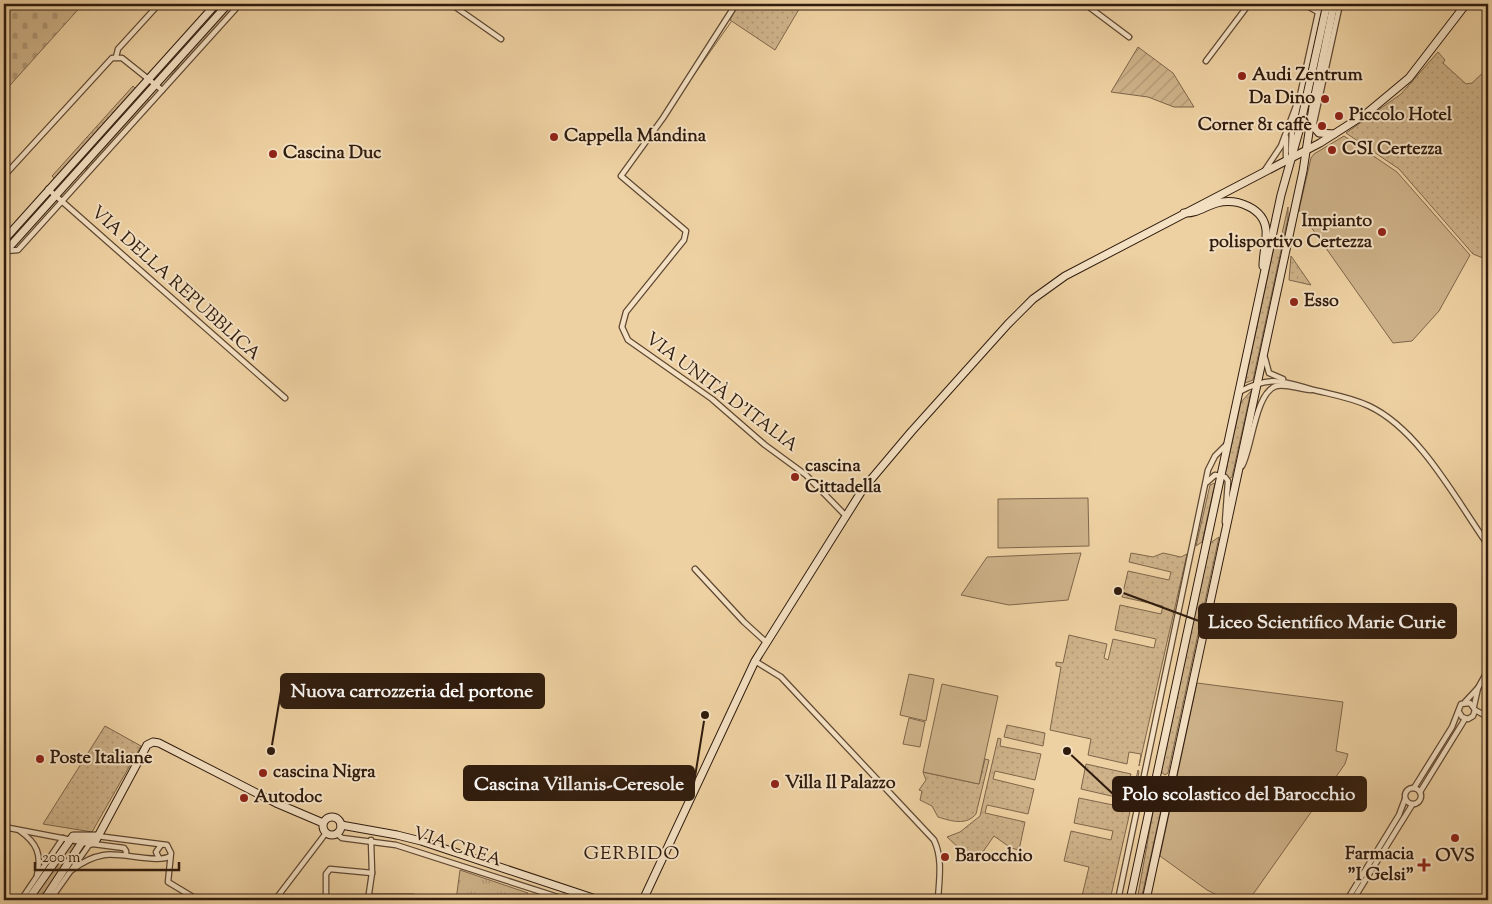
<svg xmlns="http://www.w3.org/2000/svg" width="1492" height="904" viewBox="0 0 1492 904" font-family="'Sorts Mill Goudy',serif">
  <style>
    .grass { fill: url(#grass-dots); stroke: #7e664b }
    .cemetery { fill: url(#cemetery-stones); stroke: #7e664b }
    .park { fill: url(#park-tufts); stroke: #7e664b }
    .garden { fill: url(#garden-furrows); stroke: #7e664b }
    .pitch { fill: #ceb289; stroke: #7e664b }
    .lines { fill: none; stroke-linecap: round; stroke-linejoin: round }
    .stream { stroke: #7b6348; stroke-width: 1 }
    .street-casing { stroke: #5f4832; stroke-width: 7 }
    .secondary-casing { stroke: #2f1b0d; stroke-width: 9 }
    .street { stroke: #f4e1c3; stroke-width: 4.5 }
    .secondary { stroke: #f4e1c3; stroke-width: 7 }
    .poi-dot { fill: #8f2418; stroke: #f4e1c3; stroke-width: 2 }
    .labels { text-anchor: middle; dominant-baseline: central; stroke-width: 4; stroke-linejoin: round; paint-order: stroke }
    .poi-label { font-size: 18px; font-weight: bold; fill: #2f1b0d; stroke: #f4e1c3; text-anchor: start }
    .street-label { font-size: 18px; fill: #2f1b0d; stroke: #f4e1c3 }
    .neighbourhood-label { font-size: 19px; letter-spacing: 1px; fill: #2f1b0d; stroke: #f4e1c3 }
    .leader { fill: none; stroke: #2f1b0d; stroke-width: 2 }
    .callout-dot { fill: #2f1b0d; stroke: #f4e1c3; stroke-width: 2 }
    .callout { fill: #2f1b0d; stroke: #2f1b0d; stroke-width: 2 }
    .callout-label { font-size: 19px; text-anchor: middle; font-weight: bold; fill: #fff }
  </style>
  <defs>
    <pattern id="grass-dots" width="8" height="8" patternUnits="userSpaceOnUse" patternTransform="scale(1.25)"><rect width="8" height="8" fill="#ceb289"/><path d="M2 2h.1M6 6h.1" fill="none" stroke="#b19875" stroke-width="1.8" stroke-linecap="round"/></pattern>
    <pattern id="cemetery-stones" width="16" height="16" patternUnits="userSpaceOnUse" patternTransform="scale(1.25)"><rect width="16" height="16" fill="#ceb289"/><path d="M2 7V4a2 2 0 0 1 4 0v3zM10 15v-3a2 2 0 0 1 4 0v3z" fill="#b19875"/></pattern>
    <pattern id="park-tufts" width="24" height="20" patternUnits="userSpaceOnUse" patternTransform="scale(1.25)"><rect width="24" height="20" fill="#ceb289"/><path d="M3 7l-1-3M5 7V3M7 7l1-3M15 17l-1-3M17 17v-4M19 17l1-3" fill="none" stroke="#b19875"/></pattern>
    <pattern id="garden-furrows" width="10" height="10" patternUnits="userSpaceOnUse" patternTransform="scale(1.25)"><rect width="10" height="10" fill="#ceb289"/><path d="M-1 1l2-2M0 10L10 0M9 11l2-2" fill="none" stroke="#b19875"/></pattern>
  </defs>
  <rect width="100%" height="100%" fill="#eed1a2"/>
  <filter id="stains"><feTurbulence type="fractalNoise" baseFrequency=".004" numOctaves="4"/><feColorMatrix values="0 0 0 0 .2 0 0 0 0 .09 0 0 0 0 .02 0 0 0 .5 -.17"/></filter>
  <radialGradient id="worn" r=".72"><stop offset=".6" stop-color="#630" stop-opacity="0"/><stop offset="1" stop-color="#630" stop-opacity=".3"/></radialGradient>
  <g class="grass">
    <path d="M 232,4 L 237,4 L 167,81 L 189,51 Z"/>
    <path d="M 738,4 L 802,4 L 775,50 L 730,20 Z"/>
    <path d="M 1438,52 L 1445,60 L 1443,63 L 1466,84 L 1472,83 L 1488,68 L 1488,260 L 1473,254 L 1399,169 L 1346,133 L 1401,94 Z"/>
    <path d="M 133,86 L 136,89 L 55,179 L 52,176 Z"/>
    <path d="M 147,98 L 149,101 L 84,174 L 90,161 Z"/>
    <path d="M 1288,207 L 1288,218 L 1253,380 L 1245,383 L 1276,238 L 1281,238 Z"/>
    <path d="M 1291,256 L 1311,285 L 1289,280 Z"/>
    <path d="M 1251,391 L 1232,477 L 1229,479 L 1225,475 L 1241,402 Z"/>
    <path d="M 1215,483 L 1202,542 L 1196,546 L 1210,485 Z"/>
    <path d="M 1219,537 L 1168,773 L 1165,775 L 1161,772 L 1210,543 Z"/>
    <path d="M 1131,553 L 1153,557 L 1163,553 L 1181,557 L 1187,554 L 1139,766 L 1141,754 L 1129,752 L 1127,764 L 1088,755 L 1091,739 L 1050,730 L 1061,667 L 1056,666 L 1056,662 L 1063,663 L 1069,635 L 1107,644 L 1104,658 L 1108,660 L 1113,639 L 1154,648 L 1156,639 L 1115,630 L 1120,605 L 1161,614 L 1163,606 L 1122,597 L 1128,571 L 1169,580 L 1171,572 L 1129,562 Z"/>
    <path d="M 1007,725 L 1045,733 L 1043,746 L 1004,737 Z"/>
    <path d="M 105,726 L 141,746 L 92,832 L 43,824 Z"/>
    <path d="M 998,738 L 1001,739 L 1000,746 L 1041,754 L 1035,780 L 995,771 L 993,779 L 1034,789 L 1028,814 L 987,805 L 985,813 L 1025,822 L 1019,850 L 1011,848 L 994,836 L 975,863 L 947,837 L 960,832 L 980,816 Z"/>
    <path d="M 985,759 L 989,760 L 976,814 C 966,826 951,821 938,817 L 932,806 L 920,800 L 922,791 L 919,790 L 926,780 L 923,772 L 979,784 Z"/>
    <path d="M 1086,764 L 1131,774 L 1125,799 L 1131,801 L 1138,770 L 1139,772 L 1110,900 L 1081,900 L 1089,867 L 1064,861 L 1071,831 L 1111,840 L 1113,831 L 1074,823 L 1079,798 L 1118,806 L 1120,798 L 1081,789 Z"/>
    <path d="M 1162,788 L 1165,792 L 1141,900 L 1137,900 L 1157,790 Z"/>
    <path d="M 71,842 L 75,845 L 75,848 L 40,900 L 31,900 Z"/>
  </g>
  <path class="cemetery" d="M 4,4 L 83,4 L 4,92 Z"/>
  <path class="park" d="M 460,870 L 528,893 L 526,900 L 456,900 Z"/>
  <path class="garden" d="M 1138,47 L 1173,73 L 1194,107 L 1174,107 L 1148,97 L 1111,92 Z"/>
  <g class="pitch">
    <path d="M 1344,136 L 1397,172 L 1470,255 L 1439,311 L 1412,341 L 1393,343 L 1299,210 L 1311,158 L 1314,154 Z"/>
    <path d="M 1088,498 L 1089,546 L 998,548 L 998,499 Z"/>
    <path d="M 1081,553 L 1068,600 L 1009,605 L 961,595 L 987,557 Z"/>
    <path d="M 909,674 L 934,679 L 926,721 L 900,715 Z"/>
    <path d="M 1197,683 L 1343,702 L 1336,751 L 1348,754 L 1345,764 L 1249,900 L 1227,900 L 1207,890 L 1160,856 Z"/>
    <path d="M 942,684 L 998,696 L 979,784 L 923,772 Z"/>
    <path d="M 909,718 L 925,722 L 920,747 L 903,744 Z"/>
  </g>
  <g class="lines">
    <path class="stream" d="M 684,89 L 731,22"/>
    <defs>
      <g id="street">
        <path d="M 451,4 L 501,39"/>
        <path d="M 736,4 L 663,118 L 621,176 L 686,231 L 684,240 L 626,312 L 622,327 L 628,340 L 712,399 L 765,445 L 806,475 L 845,515"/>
        <path d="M 1085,4 L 1129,37"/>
        <path d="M 1304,4 L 1318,12"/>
        <path d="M 116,57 L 118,49 L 159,4"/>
        <path d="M 1206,61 L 1249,4"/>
        <path d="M 1313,127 L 1340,4"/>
        <path d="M 1291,152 L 1292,132 L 1320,4"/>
        <path d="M 1286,162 L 1286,137"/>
        <path d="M 1265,170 L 1281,146 L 1296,106"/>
        <path d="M 4,176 L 112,58 L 122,58 L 162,90"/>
        <path d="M 48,189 L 285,398"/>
        <path d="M 6,251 L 18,250 L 240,4"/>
        <path d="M 1265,358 L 1269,373 L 1283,379"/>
        <path d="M 1239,392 C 1272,374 1284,382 1318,391 C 1335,395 1352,398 1369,406 C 1420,430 1456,500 1488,545"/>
        <path d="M 1242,466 C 1252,448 1255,393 1276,386 C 1287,383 1300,390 1311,390"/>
        <path d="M 1207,482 L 1215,475 L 1225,477 L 1228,481 L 1225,522"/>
        <path d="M 695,569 L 744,622 L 766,642"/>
        <path d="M 755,661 L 781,677 L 934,840 C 943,859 939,880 938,900"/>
        <path d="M 1478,688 L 1488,670"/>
        <path d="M 1465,702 L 1478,688 L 1474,706"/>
        <path d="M 1475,710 L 1488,717"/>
        <circle cx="1413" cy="796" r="8"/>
        <path d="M 1414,788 L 1452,727 L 1461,704 L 1470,703 L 1475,710 L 1473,716 L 1468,719 L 1462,717 L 1459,712"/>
        <path d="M 1420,792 L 1465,719"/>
        <path d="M 4,827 L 82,842"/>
        <path d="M 20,831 C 37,843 42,855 37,875"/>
        <path d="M 336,833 L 342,838 L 396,845 L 567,900"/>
        <path d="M 97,836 L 167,845 L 171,853 L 168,882 L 198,900"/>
        <path d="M 159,858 L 156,852 L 161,845"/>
        <path d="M 72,870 C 81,863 92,857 104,855 C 120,852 160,864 170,856"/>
        <path d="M 370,897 L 413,897 L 420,900"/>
        <path d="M 21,900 L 63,838"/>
        <path d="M 50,900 L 89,845 L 93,844 L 124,848 L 126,851 L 126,855"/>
        <path d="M 275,900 L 326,833"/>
        <path d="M 326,900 L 326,874 L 330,869 L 372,873"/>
        <path d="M 368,900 L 372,873 L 371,840"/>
        <path d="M 1118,900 L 1208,470 L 1215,456 L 1227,444"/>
        <path d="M 1347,900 L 1399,815 L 1405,799"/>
        <path d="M 1353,900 L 1412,805"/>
      </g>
      <g id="secondary">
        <path d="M 1313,126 L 1319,133 L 1334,134"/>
        <path d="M 1184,213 C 1197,214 1205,206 1217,203 C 1237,198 1264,208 1266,230 C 1267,240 1263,254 1263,266"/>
        <path d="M 4,240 L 216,4"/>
        <path d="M 4,253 L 228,4"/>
        <path d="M 1155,782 L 1171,785"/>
        <circle cx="332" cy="826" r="9"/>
        <path d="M 341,825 L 397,835 L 421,841 L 599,900"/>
        <path d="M 28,900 L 73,836 L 97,836"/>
        <path d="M 44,900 L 82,842 L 95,842 L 147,745 L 153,742 L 159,743 L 276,803 L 323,823"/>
        <path d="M 643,900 L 755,661 L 863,489 L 911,432 L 1008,324 L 1033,299 L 1065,276 L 1320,143 L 1367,113 L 1409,78 L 1466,4"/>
        <path d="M 1130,900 L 1281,195 L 1299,131 L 1327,4"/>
        <path d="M 1146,900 L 1303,171 L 1314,100 L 1334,4"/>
      </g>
    </defs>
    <use href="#street" class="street-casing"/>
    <use href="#secondary" class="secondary-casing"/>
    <use href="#street" class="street"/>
    <use href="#secondary" class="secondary"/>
  </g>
  <g class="poi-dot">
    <circle cx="1242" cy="76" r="5"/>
    <circle cx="1325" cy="99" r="5"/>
    <circle cx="1339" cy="116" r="5"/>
    <circle cx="1322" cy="126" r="5"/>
    <circle cx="554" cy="137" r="5"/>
    <circle cx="1332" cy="150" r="5"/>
    <circle cx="273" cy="154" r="5"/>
    <circle cx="1382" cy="232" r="5"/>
    <circle cx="1294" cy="302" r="5"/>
    <circle cx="795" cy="477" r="5"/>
    <circle cx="40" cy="759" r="5"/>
    <circle cx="263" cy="773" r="5"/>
    <circle cx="775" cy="784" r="5"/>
    <circle cx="244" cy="798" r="5"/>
    <circle cx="1455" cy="838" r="5"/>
    <circle cx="945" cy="857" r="5"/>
    <path d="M1421.5 857.5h5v5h5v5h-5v5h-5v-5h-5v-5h5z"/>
  </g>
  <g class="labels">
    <g class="poi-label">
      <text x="1252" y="76">Audi Zentrum</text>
      <text x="1315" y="99" text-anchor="end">Da Dino</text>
      <text x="1349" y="116">Piccolo Hotel</text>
      <text x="1312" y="126" text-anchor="end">Corner 81 caffè</text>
      <text x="564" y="137">Cappella Mandina</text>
      <text x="1342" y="150">CSI Certezza</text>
      <text x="283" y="154">Cascina Duc</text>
      <text x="1372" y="222" text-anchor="end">Impianto<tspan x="1372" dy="21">polisportivo Certezza</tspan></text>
      <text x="1304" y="302">Esso</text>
      <text x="805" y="467">cascina<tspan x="805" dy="21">Cittadella</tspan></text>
      <text x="50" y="759">Poste Italiane</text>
      <text x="273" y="773">cascina Nigra</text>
      <text x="785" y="784">Villa Il Palazzo</text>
      <text x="254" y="798">Autodoc</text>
      <text x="1414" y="855" text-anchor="end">Farmacia<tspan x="1414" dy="21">"I Gelsi"</tspan></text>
      <text x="955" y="857">Barocchio</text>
      <text x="1455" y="857" text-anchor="middle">OVS</text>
    </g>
    <g class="street-label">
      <text transform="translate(175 284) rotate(42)">VIA DELLA REPUBBLICA</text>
      <text transform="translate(721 393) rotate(37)">VIA UNITÀ D'ITALIA</text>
      <text transform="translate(457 848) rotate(18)">VIA CREA</text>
    </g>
    <g class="neighbourhood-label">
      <text x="632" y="854">GERBIDO</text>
    </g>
  </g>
  <path class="leader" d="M1118 591L1199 621M271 751L281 691M705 715L694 783M1067 751L1113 794"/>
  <g class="callout-dot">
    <circle cx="1118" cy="591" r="5"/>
    <circle cx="271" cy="751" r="5"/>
    <circle cx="705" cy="715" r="5"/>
    <circle cx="1067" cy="751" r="5"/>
  </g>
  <g class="callout">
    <rect x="1199" y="604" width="257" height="34" rx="5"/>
    <rect x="281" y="674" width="263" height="34" rx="5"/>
    <rect x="464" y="766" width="230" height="34" rx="5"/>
    <rect x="1113" y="777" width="253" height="34" rx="5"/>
  </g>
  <g class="callout-label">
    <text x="1327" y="628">Liceo Scientifico Marie Curie</text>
    <text x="412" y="697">Nuova carrozzeria del portone</text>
    <text x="579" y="790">Cascina Villanis-Ceresole</text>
    <text x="1239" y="800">Polo scolastico del Barocchio</text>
  </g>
  <rect width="1492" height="904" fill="none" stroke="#eed1a2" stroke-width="20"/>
  <rect x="5" y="5" width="1482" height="894" fill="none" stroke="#2f1b0d" stroke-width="2.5"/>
  <rect x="10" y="10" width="1472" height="884" fill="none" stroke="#2f1b0d"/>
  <path d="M35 862v8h144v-8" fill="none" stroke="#2f1b0d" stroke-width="2.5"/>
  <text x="42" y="862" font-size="15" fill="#2f1b0d" stroke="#f4e1c3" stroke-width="4" paint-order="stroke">200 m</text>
  <rect width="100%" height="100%" filter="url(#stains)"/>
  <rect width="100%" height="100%" fill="url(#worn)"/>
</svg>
